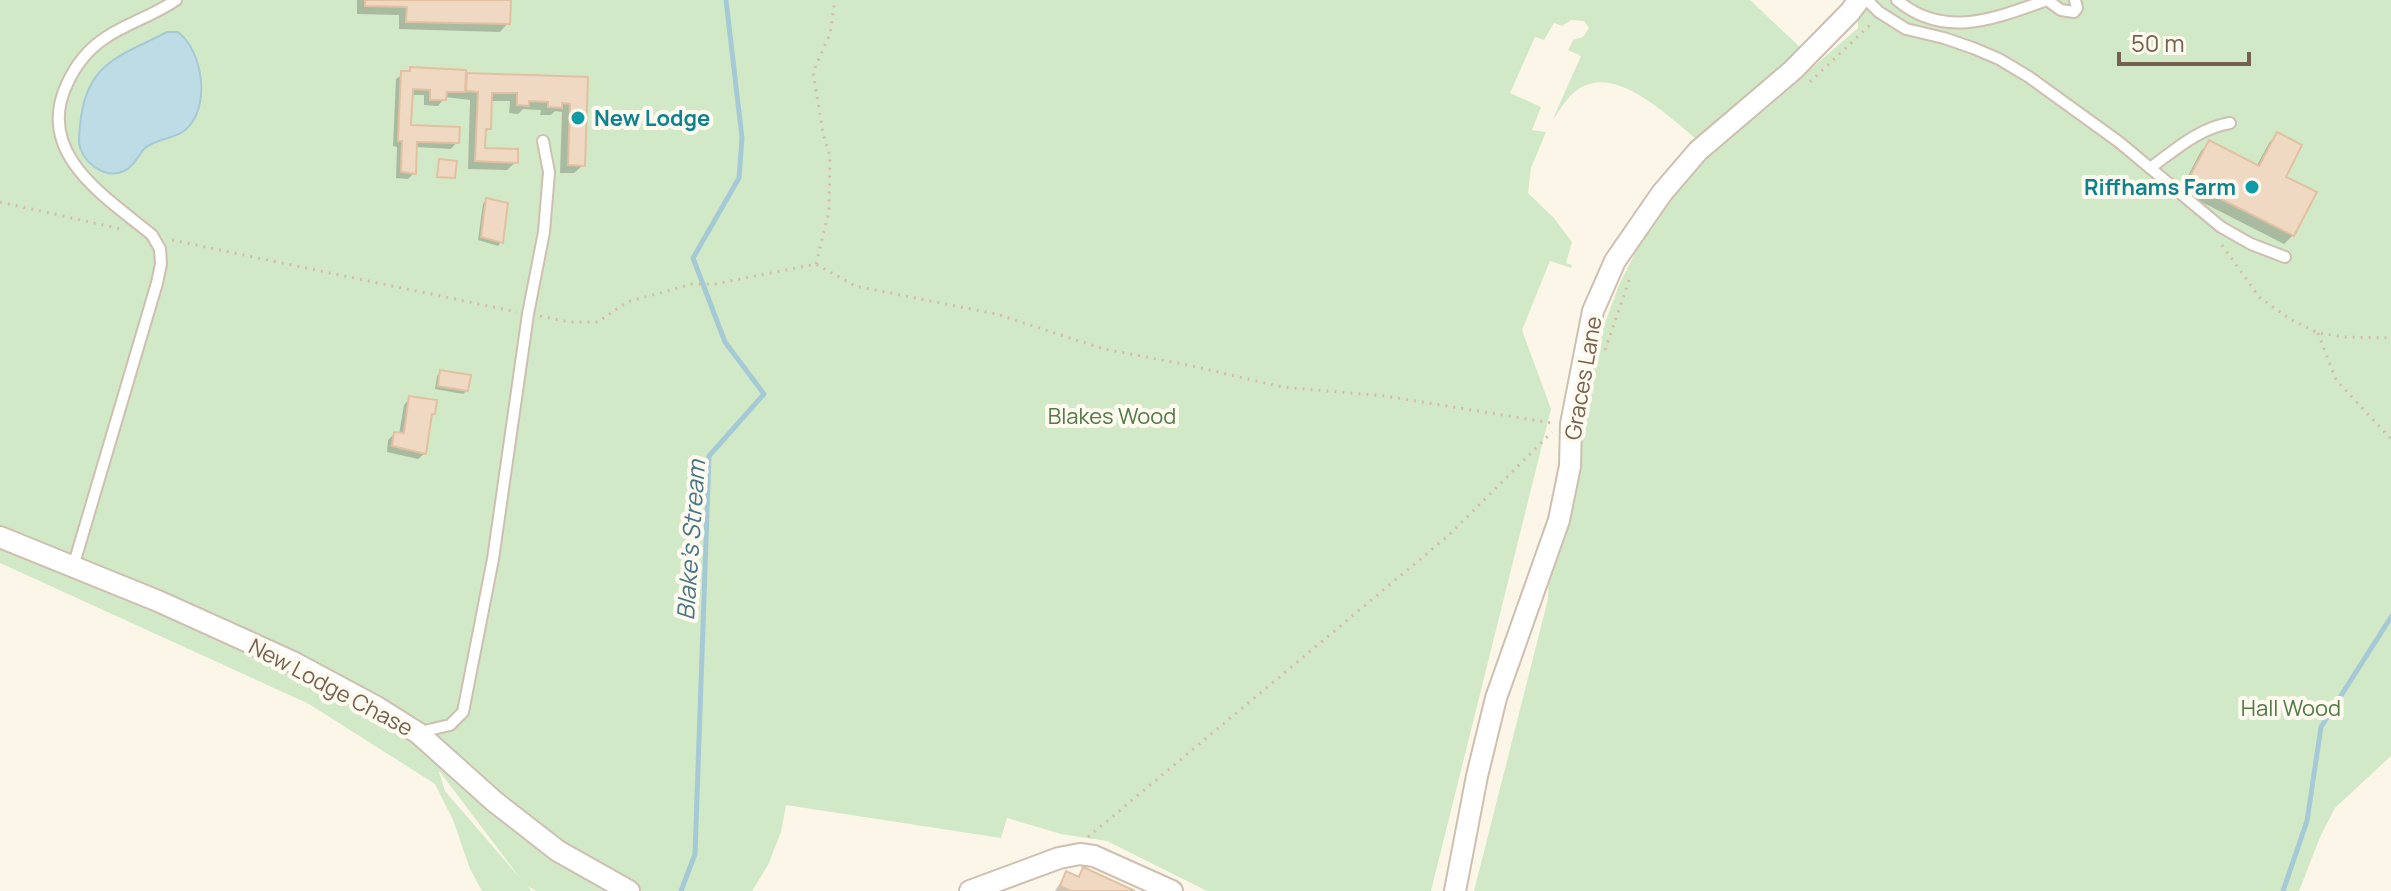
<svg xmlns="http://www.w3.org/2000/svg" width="2391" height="891" viewBox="0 0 2391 891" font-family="Manrope,sans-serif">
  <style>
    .green { fill: #d2e9c8; fill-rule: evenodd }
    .water { fill: #bedce5; stroke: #a5cad6; stroke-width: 2 }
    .shadow { fill: #0003 }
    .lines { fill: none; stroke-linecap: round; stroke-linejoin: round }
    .stream { stroke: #a5cad6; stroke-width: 5 }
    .building { fill: #f0d9c2; stroke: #e2c1a3; stroke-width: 2 }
    .service-casing { stroke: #cebfb0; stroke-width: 14 }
    .minor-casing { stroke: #cebfb0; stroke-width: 24 }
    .path { stroke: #d5bca5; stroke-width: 3; stroke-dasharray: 2 6; stroke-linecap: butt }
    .service { stroke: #fff; stroke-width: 10 }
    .minor { stroke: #fff; stroke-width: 20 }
    .culture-dot { fill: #0f9aa8; stroke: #fefaf0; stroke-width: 3 }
    .labels { text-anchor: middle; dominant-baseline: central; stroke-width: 8; stroke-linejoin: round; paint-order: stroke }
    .culture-label { font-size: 22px; font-weight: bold; fill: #0d838f; stroke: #fefaf0; text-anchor: start }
    .street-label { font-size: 22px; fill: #76604e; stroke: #fefaf0 }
    .park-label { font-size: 22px; fill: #507a46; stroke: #fefaf0 }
    .water-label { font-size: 24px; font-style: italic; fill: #487787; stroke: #fefaf0 }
  </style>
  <rect width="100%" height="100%" fill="#fcf6e9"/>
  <g class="green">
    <path d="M 0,0 L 1750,0 L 1802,49 L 1700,142 C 1672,120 1618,64 1580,88 C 1568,95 1560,110 1552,121 L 1581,56 L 1568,50 L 1573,40 L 1583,37 L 1589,28 L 1584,21 L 1571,20 L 1562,26 L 1554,23 L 1544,40 L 1535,37 L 1510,93 L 1541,107 L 1532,130 L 1546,132 L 1531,168 L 1528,193 L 1554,218 L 1572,242 L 1566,263 L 1572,265 L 1571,268 L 1550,261 L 1522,330 L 1551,409 L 1431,891 L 1207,891 L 1107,841 L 1061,834 L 1007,818 L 1001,838 L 786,805 L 781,832 L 768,865 L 752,891 L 536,891 L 528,886 L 531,891 L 482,891 L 470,869 L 453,820 L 435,784 L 309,704 L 0,563 ZM 439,772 L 440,772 L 520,878 L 445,791 Z"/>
    <path d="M 1858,0 L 2391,0 L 2391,756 L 2335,808 L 2321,835 L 2299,891 L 1474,891 L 1548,599 L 1549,569 L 1579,481 L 1578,428 L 1592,358 L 1619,285 L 1650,223 L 1701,164 L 1858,28 Z"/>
  </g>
  <path class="water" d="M 167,32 L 178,32 C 203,51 212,109 184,131 C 173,139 156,139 145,148 C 138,155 134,167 124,171 C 105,180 81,162 79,142 C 79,135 80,125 81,117 C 89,61 123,55 167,32 Z"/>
  <g class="shadow">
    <path d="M 357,0 L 509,0 L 508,23 L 500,32 L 399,29 L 399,15 L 357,14 Z"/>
    <path d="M 411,69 L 464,79 L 468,75 L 586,79 L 583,165 L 574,173 L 560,173 L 562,112 L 555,111 L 551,115 L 540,115 L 541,110 L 523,109 L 518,114 L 509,113 L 510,101 L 490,101 L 489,129 L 484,134 L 483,150 L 516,162 L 507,170 L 468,169 L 470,100 L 445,97 L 438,106 L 424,105 L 424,95 L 411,95 L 409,127 L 457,142 L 451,149 L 415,147 L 414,173 L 408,179 L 396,178 L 397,147 L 393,146 L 396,79 Z"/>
    <path d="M 2277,134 L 2293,235 L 2284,244 L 2180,191 L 2201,151 L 2209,143 L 2256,167 L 2269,143 Z"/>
    <path d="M 486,200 L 501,242 L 498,246 L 478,240 L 483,204 Z"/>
    <path d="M 441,372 L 467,390 L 463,394 L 435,389 L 437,376 Z"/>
    <path d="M 410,398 L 433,413 L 430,417 L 425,453 L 418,459 L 387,452 L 388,440 L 394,434 L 399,434 L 404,405 Z"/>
    <path d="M 1083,870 L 1130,891 L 1055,891 L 1066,874 L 1076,878 Z"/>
  </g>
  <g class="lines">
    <g class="stream">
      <path d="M 681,891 L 695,854 L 709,456 L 764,394 L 725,342 L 693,258 L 739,178 L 742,138 L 726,0"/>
      <path d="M 2283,891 L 2307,821 L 2321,727 L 2391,617"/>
    </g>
  </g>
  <g class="building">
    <path d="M 365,0 L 511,0 L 510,24 L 406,22 L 407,7 L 365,6 Z"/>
    <path d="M 410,67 L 466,70 L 465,92 L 447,92 L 446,100 L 430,100 L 430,90 L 413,89 L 411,125 L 460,127 L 459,143 L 417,142 L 416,174 L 401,172 L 402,141 L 398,141 L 401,71 L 410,71 Z"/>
    <path d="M 467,73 L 588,77 L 585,166 L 568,165 L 570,104 L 562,103 L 562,108 L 548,107 L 548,102 L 529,101 L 529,106 L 517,105 L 517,93 L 492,93 L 491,129 L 486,129 L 485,148 L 518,149 L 518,163 L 475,161 L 478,92 L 466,91 Z"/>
    <path d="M 2277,132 L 2302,145 L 2286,177 L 2317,192 L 2294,236 L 2187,182 L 2209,140 L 2259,166 Z"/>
    <path d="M 439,159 L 457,161 L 455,178 L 437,177 Z"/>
    <path d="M 486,198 L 508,203 L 503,243 L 481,237 Z"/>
    <path d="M 440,370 L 471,375 L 468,391 L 438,386 Z"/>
    <path d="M 409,396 L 437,400 L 435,414 L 432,414 L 426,454 L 392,446 L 394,432 L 404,433 Z"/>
    <path d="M 1083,867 L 1135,891 L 1071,891 L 1060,886 L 1066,871 L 1079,877 Z"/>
  </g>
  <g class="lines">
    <defs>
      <g id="service">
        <path d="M 1867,0 L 1879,12 L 1906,29 L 1944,38 L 1973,48 L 1999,59 L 2029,77 L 2119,142 L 2221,227 L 2251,244 L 2285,257"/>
        <path d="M 1897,0 C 1944,40 1996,18 2047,0"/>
        <path d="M 2047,0 L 2061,10 L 2074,12 L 2077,8 L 2075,0"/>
        <path d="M 2150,168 C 2175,150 2199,128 2230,123"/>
        <path d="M 73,567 L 157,283 L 161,264 L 160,249 L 152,235 C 106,197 34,154 67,84 C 76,64 87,50 105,38 C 127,23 153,16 176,0"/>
        <path d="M 420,732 L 450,725 L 463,712 L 493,559 L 528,314 L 544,232 L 549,172 L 543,141"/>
      </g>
      <g id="minor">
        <path d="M 0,537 L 158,601 L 293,662 L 375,706 L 418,733 L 495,802 L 558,851 L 629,891"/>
        <path d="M 970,891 L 1059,858 L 1080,854 L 1094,856 L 1172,891"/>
        <path d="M 1455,891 L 1477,776 L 1496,698 L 1559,520 L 1570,466 L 1571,424 L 1593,311 L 1615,261 L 1662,193 L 1698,151 L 1793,70 L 1850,12 L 1859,0"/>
      </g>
    </defs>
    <use href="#service" class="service-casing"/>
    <use href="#minor" class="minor-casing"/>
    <g class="path">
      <path d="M 1810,82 L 1871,24"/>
      <path d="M 0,202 L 121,229"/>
      <path d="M 172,240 L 517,312"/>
      <path d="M 2222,245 L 2259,297 L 2290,319 L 2318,333 L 2345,337 L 2391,338"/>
      <path d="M 816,264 L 829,211 L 830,156 L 823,133 L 813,72 L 830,34 L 835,0"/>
      <path d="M 540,316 L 569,322 L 598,322 L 627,302 L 692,284 L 715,284 L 816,264 L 855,286 L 996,314 L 1104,349 L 1188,365 L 1282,387 L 1385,396 L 1552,423"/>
      <path d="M 2318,333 L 2336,380 L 2391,439"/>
      <path d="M 1605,350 L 1630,278"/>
      <path d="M 1088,837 L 1448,536 L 1552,432"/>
    </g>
    <use href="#service" class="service"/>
    <use href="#minor" class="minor"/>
  </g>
  <g class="culture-dot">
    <circle cx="578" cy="118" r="8"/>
    <circle cx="2252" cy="187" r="8"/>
  </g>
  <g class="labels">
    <g class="culture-label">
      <text x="594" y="118">New Lodge</text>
      <text x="2236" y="187" text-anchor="end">Riffhams Farm</text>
    </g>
    <g class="street-label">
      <text transform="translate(1583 378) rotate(-80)">Graces Lane</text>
      <text transform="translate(331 687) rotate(28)">New Lodge Chase</text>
    </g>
    <g class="park-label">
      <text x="1112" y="416">Blakes Wood</text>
      <text x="2291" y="708">Hall Wood</text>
    </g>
    <g class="water-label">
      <text transform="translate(690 540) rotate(-86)">Blake's Stream</text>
    </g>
  </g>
  <path d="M2119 52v12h130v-12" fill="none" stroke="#76604e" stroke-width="4"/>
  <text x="2131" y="52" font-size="24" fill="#76604e" stroke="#fefaf0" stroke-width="6" paint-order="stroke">50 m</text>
</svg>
